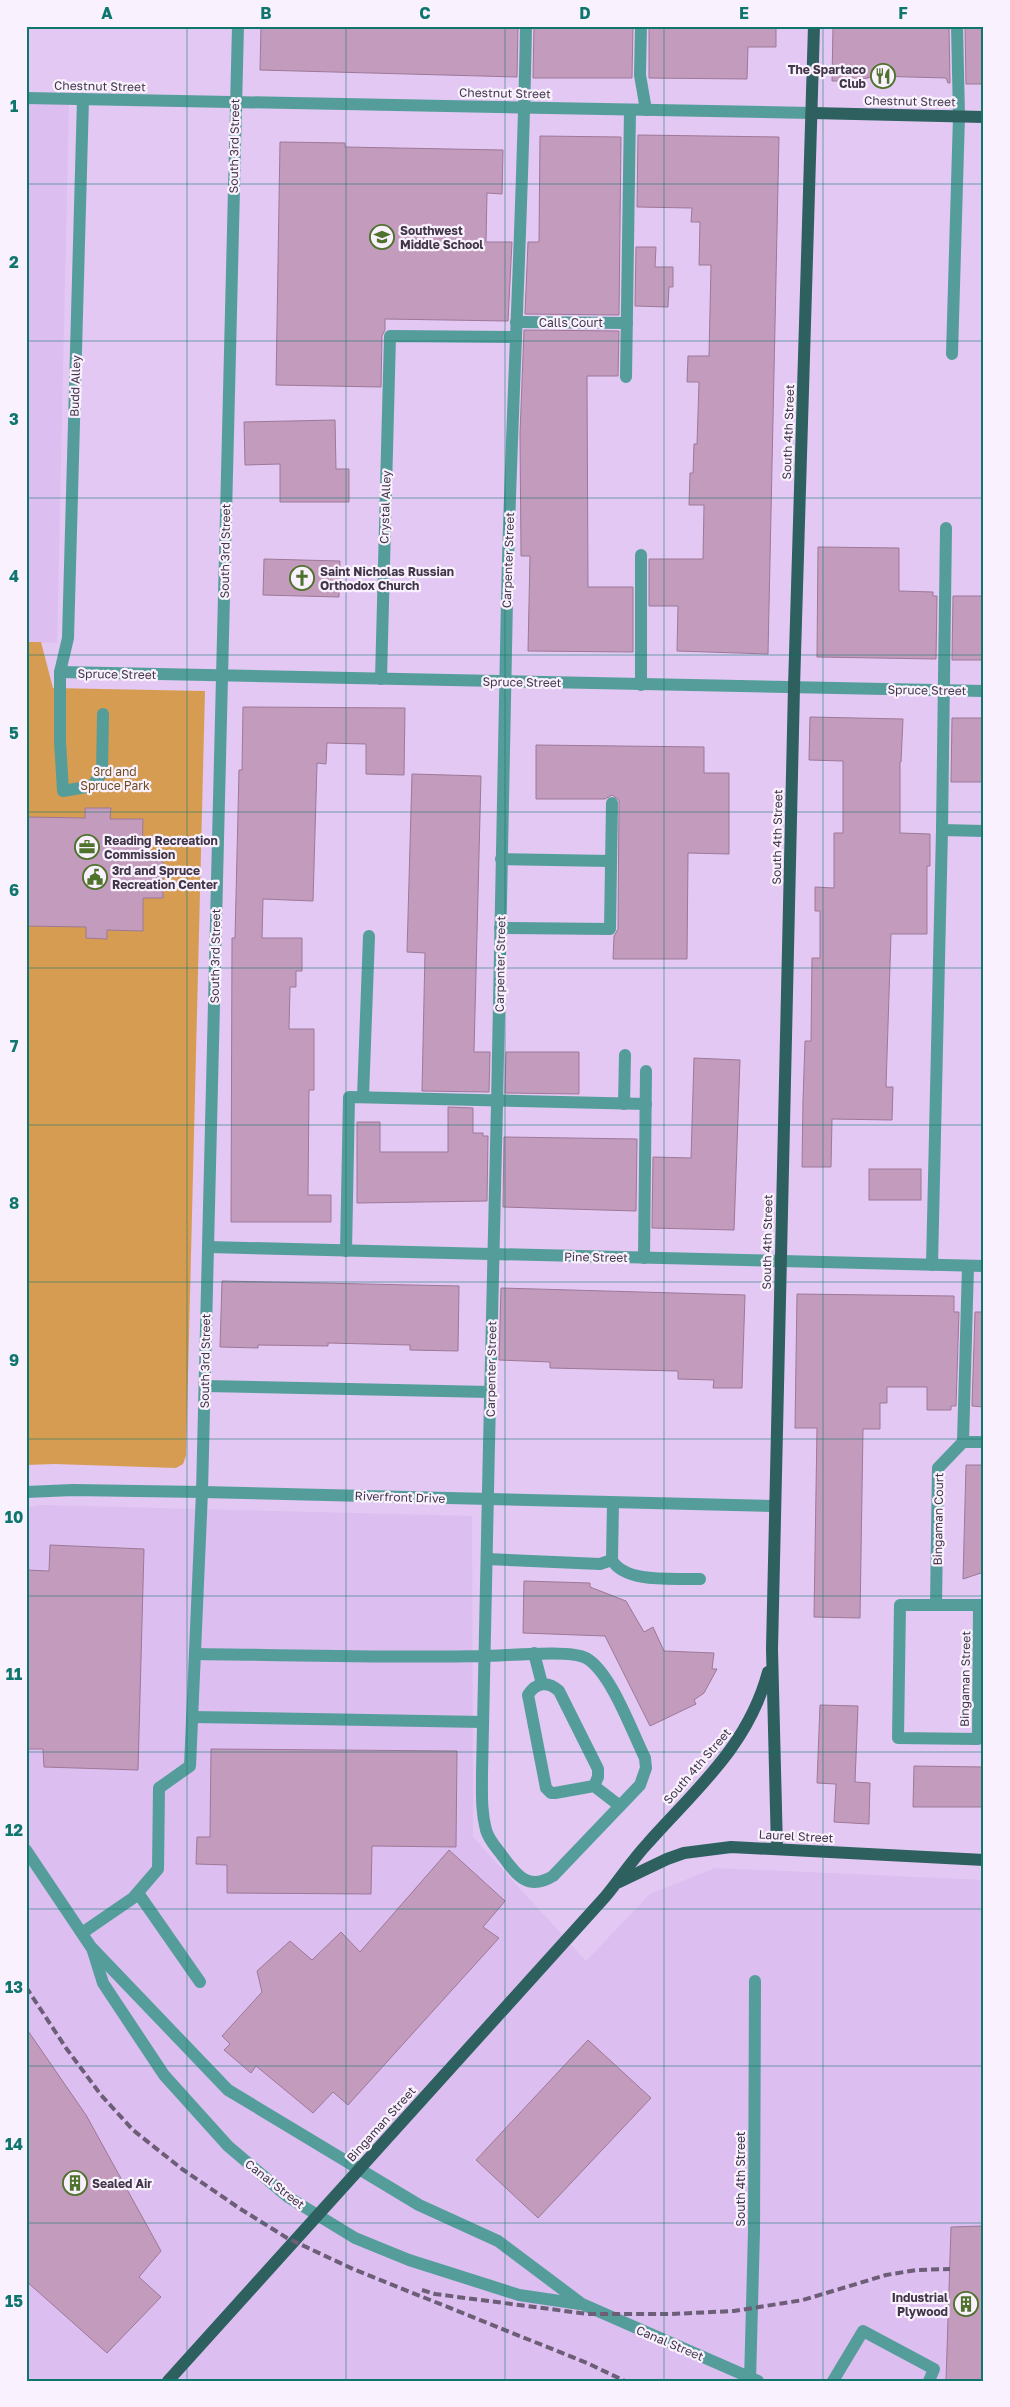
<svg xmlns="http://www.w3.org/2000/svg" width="1010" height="2407" viewBox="0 0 1010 2407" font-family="'Golos Text',sans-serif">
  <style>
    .built { fill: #dcbef0 }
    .green { fill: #d69d52 }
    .building { fill: #c39bbc; stroke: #9d7898 }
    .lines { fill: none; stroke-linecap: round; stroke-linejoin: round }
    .minor { stroke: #559d9a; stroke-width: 12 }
    .major { stroke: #2d605e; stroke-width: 12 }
    .rail { stroke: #6d5e77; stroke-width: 4; stroke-dasharray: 8 4; stroke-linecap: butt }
    .grid { fill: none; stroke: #0f766e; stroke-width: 1; stroke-opacity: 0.55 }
    .labels { text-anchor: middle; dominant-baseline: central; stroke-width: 4.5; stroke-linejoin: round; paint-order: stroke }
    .poi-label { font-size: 12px; font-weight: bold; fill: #413648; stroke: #f9f1fe; text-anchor: start }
    .street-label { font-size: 12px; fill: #413648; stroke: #f9f1fe }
    .park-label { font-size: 12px; fill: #6f4d1f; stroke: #f9f1fe }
    .neatline { fill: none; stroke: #0f766e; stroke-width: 2 }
    .grid-label { font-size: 16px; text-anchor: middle; font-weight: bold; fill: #0f766e }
  </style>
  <rect width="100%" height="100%" fill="#e2c8f3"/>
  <g class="built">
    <path d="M 26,98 L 69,99 L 57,643 L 26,642 Z"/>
    <path d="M 41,1505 L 472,1516 L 473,1837 L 586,1961 L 650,1894 L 715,1868 L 984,1880 L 984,2381 L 26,2381 L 26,1508 Z"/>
  </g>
  <path class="green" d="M 26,642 L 41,642 L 53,688 L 205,691 L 186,1456 L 183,1464 L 176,1468 L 54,1464 L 26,1465 Z"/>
  <g class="building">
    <path d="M 261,26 L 518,26 L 517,77 L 260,70 Z"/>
    <path d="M 534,26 L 633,26 L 632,78 L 533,78 Z"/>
    <path d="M 649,26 L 776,26 L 776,47 L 748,47 L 747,79 L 649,78 Z"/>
    <path d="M 833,26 L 949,26 L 950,83 L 948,83 L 946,78 L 874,76 L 857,81 L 832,81 Z"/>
    <path d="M 965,26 L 984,26 L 984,84 L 966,84 Z"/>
    <path d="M 638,135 L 779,137 L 768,654 L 677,651 L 678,606 L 649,606 L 649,559 L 703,559 L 704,505 L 689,505 L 690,473 L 693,473 L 694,444 L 697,444 L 699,382 L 687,382 L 688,356 L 709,356 L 711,265 L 699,265 L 700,222 L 691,222 L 692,208 L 637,207 Z"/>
    <path d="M 540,136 L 621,137 L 619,315 L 525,314 L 528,242 L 539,242 Z"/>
    <path d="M 280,142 L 345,143 L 345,147 L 503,150 L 502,194 L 487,193 L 486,242 L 512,242 L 508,321 L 385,319 L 385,330 L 382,336 L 381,387 L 276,385 Z"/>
    <path d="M 636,247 L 656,247 L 655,267 L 673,267 L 673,287 L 669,287 L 668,307 L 635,306 Z"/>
    <path d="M 524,330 L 619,331 L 618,376 L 587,376 L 588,587 L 633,587 L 633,652 L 528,651 L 530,556 L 521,556 L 520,434 Z"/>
    <path d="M 335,420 L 336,469 L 349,469 L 349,502 L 280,502 L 280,464 L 245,465 L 244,422 Z"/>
    <path d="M 818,547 L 899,548 L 899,591 L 933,592 L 933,596 L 937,596 L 936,659 L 817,657 Z"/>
    <path d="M 264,559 L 340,561 L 339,597 L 263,595 Z"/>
    <path d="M 953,596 L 984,596 L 984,660 L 952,660 Z"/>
    <path d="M 243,707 L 405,708 L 404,775 L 366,774 L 366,744 L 327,743 L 326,764 L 317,763 L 313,901 L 263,899 L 262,938 L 302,938 L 302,971 L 296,971 L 296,987 L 290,987 L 289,1029 L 314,1029 L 314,1090 L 309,1090 L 308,1195 L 331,1195 L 331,1222 L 231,1222 L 232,938 L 235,938 L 239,770 L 242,770 Z"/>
    <path d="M 810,717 L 903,719 L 901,762 L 900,762 L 900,833 L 930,834 L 930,866 L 927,866 L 927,934 L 891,934 L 886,1087 L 893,1087 L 892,1120 L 832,1119 L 831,1167 L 802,1167 L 803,1100 L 805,1041 L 811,1041 L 812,958 L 820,958 L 820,911 L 815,911 L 815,887 L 834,888 L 834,833 L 843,833 L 843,761 L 809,760 Z"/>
    <path d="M 952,718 L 984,718 L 984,782 L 951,782 Z"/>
    <path d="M 536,745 L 704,747 L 704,773 L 729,773 L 729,854 L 688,853 L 687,959 L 613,959 L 614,936 L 618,929 L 619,800 L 612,795 L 605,799 L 536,799 Z"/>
    <path d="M 412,774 L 481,776 L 474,1052 L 490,1052 L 489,1092 L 422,1091 L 425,953 L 407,952 Z"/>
    <path d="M 85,808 L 111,808 L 110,819 L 143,819 L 142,856 L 163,856 L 163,898 L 143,898 L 143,931 L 107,930 L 107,939 L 86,938 L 86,927 L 26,926 L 26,817 L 85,818 Z"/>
    <path d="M 506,1052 L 579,1052 L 579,1094 L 505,1093 Z"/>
    <path d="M 694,1058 L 740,1060 L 734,1230 L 652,1228 L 653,1157 L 691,1158 Z"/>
    <path d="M 448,1107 L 473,1108 L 473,1133 L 483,1133 L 483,1136 L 488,1136 L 487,1201 L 357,1203 L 357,1122 L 380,1122 L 380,1152 L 448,1152 Z"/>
    <path d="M 504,1137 L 637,1139 L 636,1211 L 503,1207 Z"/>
    <rect x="869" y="1169" width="52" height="31"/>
    <path d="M 222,1281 L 459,1286 L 458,1351 L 410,1350 L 410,1345 L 328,1343 L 328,1346 L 258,1345 L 258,1348 L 220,1347 Z"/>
    <path d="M 501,1288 L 745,1295 L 742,1388 L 713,1388 L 714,1380 L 678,1379 L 678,1371 L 550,1368 L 550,1362 L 499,1360 Z"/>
    <path d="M 797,1294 L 954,1296 L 954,1312 L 959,1312 L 956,1406 L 951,1406 L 951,1410 L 927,1410 L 927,1387 L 887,1387 L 887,1403 L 880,1403 L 880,1429 L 863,1429 L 860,1618 L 814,1617 L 817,1428 L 795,1428 Z"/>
    <path d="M 975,1312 L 984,1312 L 984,1407 L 972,1406 Z"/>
    <path d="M 966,1465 L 984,1465 L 984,1572 L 963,1579 Z"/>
    <path d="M 50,1545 L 144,1549 L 138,1770 L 44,1767 L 43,1749 L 26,1749 L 26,1570 L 49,1571 Z"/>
    <path d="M 524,1581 L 590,1583 L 590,1587 L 626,1601 L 644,1632 L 653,1627 L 664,1651 L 714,1653 L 712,1669 L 717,1669 L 704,1693 L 694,1700 L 696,1704 L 650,1726 L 605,1636 L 523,1633 Z"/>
    <path d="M 820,1705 L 858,1706 L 855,1782 L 870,1783 L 869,1824 L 834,1822 L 836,1784 L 817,1783 Z"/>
    <path d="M 211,1749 L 457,1751 L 456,1847 L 372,1846 L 371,1894 L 227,1893 L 227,1865 L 196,1864 L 197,1837 L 210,1837 Z"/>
    <path d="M 914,1766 L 984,1767 L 984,1807 L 913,1807 Z"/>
    <path d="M 449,1850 L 505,1901 L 483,1927 L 499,1938 L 348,2105 L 333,2092 L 313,2113 L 256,2066 L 251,2073 L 224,2050 L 230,2044 L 222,2036 L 262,1992 L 257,1971 L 290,1941 L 312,1960 L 341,1932 L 360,1952 Z"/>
    <path d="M 26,2028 L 86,2115 L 161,2251 L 139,2277 L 161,2297 L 107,2353 L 26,2281 Z"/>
    <path d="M 588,2040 L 651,2098 L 538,2218 L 476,2160 Z"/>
    <path d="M 984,2226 L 984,2381 L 946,2381 L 951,2227 Z"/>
  </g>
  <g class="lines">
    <g class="minor">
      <path d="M 641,26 L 640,75 L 646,110"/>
      <path d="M 26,98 L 812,113"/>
      <path d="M 83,99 L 68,638 L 60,672 L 60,741 L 63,791 L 92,786 L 102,773 L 103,714"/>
      <path d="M 516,322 L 627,323"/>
      <path d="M 952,354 L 959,116 L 957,26"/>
      <path d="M 626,377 L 630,110"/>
      <path d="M 641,555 L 641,685"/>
      <path d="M 60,672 L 984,691"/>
      <path d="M 381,679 L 390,336 L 515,337"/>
      <path d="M 942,830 L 984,831"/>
      <path d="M 501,859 L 611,861"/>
      <path d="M 500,928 L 610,929 L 612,803"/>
      <path d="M 363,1097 L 369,936"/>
      <path d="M 624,1104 L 625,1055"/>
      <path d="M 208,1247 L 984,1266"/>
      <path d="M 346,1251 L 349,1097 L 646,1104"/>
      <path d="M 644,1258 L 646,1071"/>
      <path d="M 932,1265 L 942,830 L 946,528"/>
      <path d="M 205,1386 L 490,1392"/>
      <path d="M 963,1442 L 968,1266"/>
      <path d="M 963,1442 L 984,1442"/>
      <path d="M 26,1492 L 73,1490 L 202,1492 L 774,1506"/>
      <path d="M 613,1503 L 612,1560 C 625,1584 676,1578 700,1579"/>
      <path d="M 487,1559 L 600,1564 L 612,1560"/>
      <path d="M 936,1605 L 938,1468 L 963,1442"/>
      <path d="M 979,1605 L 978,1739 L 898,1738 L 900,1605 L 984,1605"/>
      <path d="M 534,1653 L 542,1684"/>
      <path d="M 195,1654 C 291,1655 388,1658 484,1656 C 505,1656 570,1649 586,1658 C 611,1672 632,1732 645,1758 L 646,1768 L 640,1785 L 553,1876 C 527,1892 516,1874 501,1854 C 495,1846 489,1840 486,1830 C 481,1811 482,1793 482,1773 C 486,1550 492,1328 497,1105 C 501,923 503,742 508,561 C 513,382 523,204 526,26"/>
      <path d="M 192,1717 L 483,1722"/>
      <path d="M 594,1786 L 598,1777 L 598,1769 L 559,1691 C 548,1681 536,1682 528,1695 L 546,1788 L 551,1793 L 555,1793 L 594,1786 L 620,1806"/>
      <path d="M 26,1850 L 91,1947 L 228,2090 L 419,2205 L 498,2241 L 582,2304 L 758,2381"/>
      <path d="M 138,1893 L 200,1982"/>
      <path d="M 82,1933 L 133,1898 L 158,1869 L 159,1788 L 190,1766 L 202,1492 L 238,26"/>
      <path d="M 93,1951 L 103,1983 L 164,2075 L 228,2146 L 288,2197 L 355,2238 L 409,2260 L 519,2295 L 580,2304"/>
      <path d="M 750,2381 L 754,2231 L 755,1981"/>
      <path d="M 833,2381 L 863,2331 L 934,2369 L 929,2381"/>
    </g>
    <g class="major">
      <path d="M 812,113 L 984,117"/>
      <path d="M 777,1849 L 772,1649 L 794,687 L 814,26"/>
      <path d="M 619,1882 L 667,1859 L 684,1853 L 731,1847 L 984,1860"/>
      <path d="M 168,2381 L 605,1897 C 620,1879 632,1860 648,1843 C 697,1788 748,1746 768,1672"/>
    </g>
    <g class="rail">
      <path d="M 26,1987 L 66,2048 L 101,2095 L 133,2130 L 182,2169 L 239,2208 L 287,2238 L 353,2269 L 587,2363 L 625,2381"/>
      <path d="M 422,2290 L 435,2294 L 588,2314 L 672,2314 L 734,2311 L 803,2300 L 886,2275 L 916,2270 L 950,2269"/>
    </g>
  </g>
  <path class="grid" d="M 187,26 L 187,2381M 346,26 L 346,2381M 505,26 L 505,2381M 664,26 L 664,2381M 823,26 L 823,2381M 26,184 L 984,184M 26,341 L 984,341M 26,498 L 984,498M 26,655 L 984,655M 26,812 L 984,812M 26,968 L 984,968M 26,1125 L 984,1125M 26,1282 L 984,1282M 26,1439 L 984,1439M 26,1596 L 984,1596M 26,1752 L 984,1752M 26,1909 L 984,1909M 26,2066 L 984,2066M 26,2223 L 984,2223"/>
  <defs>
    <symbol id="restaurant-ring" viewBox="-11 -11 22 22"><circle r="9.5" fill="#f9f1fe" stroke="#4f732c" stroke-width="1.5"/><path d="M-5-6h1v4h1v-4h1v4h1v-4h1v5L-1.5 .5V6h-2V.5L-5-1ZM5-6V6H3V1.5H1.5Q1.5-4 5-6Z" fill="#4f732c"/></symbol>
    <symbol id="school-ring" viewBox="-11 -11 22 22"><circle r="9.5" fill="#f9f1fe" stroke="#4f732c" stroke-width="1.5"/><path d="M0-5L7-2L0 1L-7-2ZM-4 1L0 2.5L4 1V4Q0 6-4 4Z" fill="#4f732c"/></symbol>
    <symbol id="church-ring" viewBox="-11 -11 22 22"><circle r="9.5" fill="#f9f1fe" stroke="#4f732c" stroke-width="1.5"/><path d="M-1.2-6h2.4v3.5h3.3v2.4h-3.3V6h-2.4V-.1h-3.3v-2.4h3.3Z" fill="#4f732c"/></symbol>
    <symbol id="office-ring" viewBox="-11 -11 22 22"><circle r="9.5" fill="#f9f1fe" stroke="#4f732c" stroke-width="1.5"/><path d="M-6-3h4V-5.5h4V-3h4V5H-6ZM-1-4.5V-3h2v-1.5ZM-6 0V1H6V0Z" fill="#4f732c"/></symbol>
    <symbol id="civic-ring" viewBox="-11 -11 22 22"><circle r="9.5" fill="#f9f1fe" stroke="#4f732c" stroke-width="1.5"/><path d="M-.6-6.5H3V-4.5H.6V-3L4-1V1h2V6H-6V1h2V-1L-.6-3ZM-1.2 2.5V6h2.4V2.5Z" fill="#4f732c"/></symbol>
    <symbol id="building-ring" viewBox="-11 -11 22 22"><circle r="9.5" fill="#f9f1fe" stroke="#4f732c" stroke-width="1.5"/><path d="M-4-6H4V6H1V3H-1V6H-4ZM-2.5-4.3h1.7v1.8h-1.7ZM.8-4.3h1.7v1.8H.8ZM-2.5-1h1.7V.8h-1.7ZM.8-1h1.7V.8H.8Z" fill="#4f732c"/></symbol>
  </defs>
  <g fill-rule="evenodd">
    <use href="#restaurant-ring" x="869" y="62" width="28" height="28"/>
    <use href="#school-ring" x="368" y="223" width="28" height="28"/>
    <use href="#church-ring" x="288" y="564" width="28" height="28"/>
    <use href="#office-ring" x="73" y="833" width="28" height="28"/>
    <use href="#civic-ring" x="81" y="863" width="28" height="28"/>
    <use href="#building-ring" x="61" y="2169" width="28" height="28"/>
    <use href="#building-ring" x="952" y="2290" width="28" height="28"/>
  </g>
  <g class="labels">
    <g class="poi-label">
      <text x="866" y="69" text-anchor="end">The Spartaco<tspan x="866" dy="14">Club</tspan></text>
      <text x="400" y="230">Southwest<tspan x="400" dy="14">Middle School</tspan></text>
      <text x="320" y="571">Saint Nicholas Russian<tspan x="320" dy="14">Orthodox Church</tspan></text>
      <text x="104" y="840">Reading Recreation<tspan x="104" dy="14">Commission</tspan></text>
      <text x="112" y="870">3rd and Spruce<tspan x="112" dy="14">Recreation Center</tspan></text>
      <text x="92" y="2183">Sealed Air</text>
      <text x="948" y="2297" text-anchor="end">Industrial<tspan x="948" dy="14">Plywood</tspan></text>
    </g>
    <g class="street-label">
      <text transform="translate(100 86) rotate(1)">Chestnut Street</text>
      <text transform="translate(505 93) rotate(1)">Chestnut Street</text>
      <text transform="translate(910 101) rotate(1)">Chestnut Street</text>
      <text transform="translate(234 146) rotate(-89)">South 3rd Street</text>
      <text x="571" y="322">Calls Court</text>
      <text transform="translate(75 386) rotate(-88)">Budd Alley</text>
      <text transform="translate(788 432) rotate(-88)">South 4th Street</text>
      <text transform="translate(385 507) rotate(-88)">Crystal Alley</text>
      <text transform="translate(225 551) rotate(-89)">South 3rd Street</text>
      <text transform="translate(508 560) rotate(-88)">Carpenter Street</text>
      <text transform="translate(117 674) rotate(1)">Spruce Street</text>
      <text transform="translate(522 682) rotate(1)">Spruce Street</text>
      <text transform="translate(927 690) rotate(1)">Spruce Street</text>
      <text transform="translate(777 837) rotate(-89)">South 4th Street</text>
      <text transform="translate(215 956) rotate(-89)">South 3rd Street</text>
      <text transform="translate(500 964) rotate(-89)">Carpenter Street</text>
      <text transform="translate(767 1242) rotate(-89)">South 4th Street</text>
      <text transform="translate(596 1257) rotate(1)">Pine Street</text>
      <text transform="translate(205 1361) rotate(-89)">South 3rd Street</text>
      <text transform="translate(491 1369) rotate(-89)">Carpenter Street</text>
      <text transform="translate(400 1497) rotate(2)">Riverfront Drive</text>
      <text transform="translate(938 1519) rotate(-89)">Bingaman Court</text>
      <text transform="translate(965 1679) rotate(-89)">Bingaman Street</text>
      <text transform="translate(697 1766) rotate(-49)">South 4th Street</text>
      <text transform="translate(796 1836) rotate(3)">Laurel Street</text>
      <text transform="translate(381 2124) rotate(-48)">Bingaman Street</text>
      <text transform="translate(740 2179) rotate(-90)">South 4th Street</text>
      <text transform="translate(275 2184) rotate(38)">Canal Street</text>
      <text transform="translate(670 2343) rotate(23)">Canal Street</text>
    </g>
    <g class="park-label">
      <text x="115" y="771">3rd and<tspan x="115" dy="14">Spruce Park</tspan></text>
    </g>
  </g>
  <rect width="1010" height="2407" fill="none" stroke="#f9f1fe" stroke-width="55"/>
  <rect x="28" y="28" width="954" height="2352" class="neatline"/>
  <g class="grid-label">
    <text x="107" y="19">A</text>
    <text x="266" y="19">B</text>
    <text x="425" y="19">C</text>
    <text x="585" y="19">D</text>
    <text x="744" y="19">E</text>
    <text x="903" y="19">F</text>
    <text x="14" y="112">1</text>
    <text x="14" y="268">2</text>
    <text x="14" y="425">3</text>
    <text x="14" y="582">4</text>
    <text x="14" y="739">5</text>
    <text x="14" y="896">6</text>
    <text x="14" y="1052">7</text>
    <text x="14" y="1209">8</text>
    <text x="14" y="1366">9</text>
    <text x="14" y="1523">10</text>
    <text x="14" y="1680">11</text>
    <text x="14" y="1836">12</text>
    <text x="14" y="1993">13</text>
    <text x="14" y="2150">14</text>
    <text x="14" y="2307">15</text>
  </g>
</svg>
